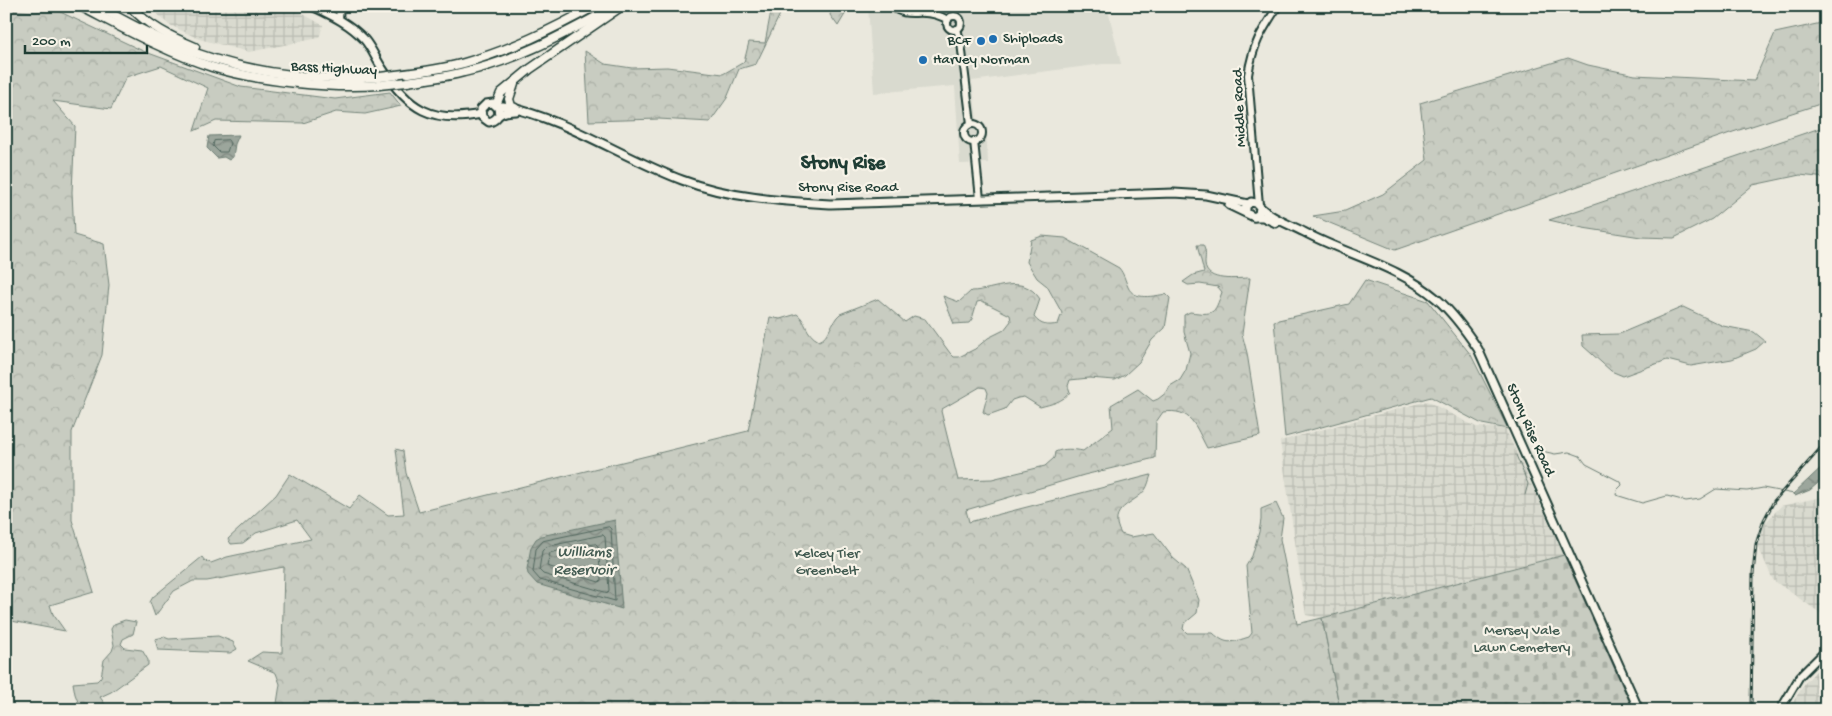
<svg xmlns="http://www.w3.org/2000/svg" width="1832" height="716" viewBox="0 0 1832 716" font-family="'Gochi Hand',sans-serif">
  <style>
    .built { fill: #d9dacf }
    .industrial { fill: url(#industrial-grid) }
    .forest { fill: url(#forest-crowns); stroke: #74847a }
    .cemetery { fill: url(#cemetery-stones); stroke: #74847a }
    .water { fill: url(#water-waves); stroke: #6a7c72 }
    .lines { fill: none; stroke-linecap: round; stroke-linejoin: round }
    .shore { stroke: #51675e; stroke-width: 1 }
    .stream { stroke: #6a7c72; stroke-width: 1 }
    .secondary-casing { stroke: #1f3d34; stroke-width: 10 }
    .primary-casing { stroke: #1f3d34; stroke-width: 11 }
    .highway-casing { stroke: #1f3d34; stroke-width: 11 }
    .secondary { stroke: #f7f3e8; stroke-width: 6 }
    .primary { stroke: #f7f3e8; stroke-width: 7 }
    .highway { stroke: #f7f3e8; stroke-width: 8 }
    .rail-casing { stroke: #1f3d34; stroke-width: 3 }
    .rail { stroke: #f7f3e8; stroke-width: 1; stroke-dasharray: 4; stroke-linecap: butt }
    .highway-bridge-casing { stroke: #1f3d34; stroke-width: 11; stroke-linecap: butt }
    .highway-bridge { stroke: #f7f3e8; stroke-width: 8 }
    .poi-dot { fill: #1f6fb2; stroke: #f7f3e8; stroke-width: 2 }
    .labels { text-anchor: middle; dominant-baseline: central; stroke-width: 4.5; stroke-linejoin: round; paint-order: stroke }
    .poi-label { font-size: 15px; fill: #1f3d34; stroke: #f7f3e8; text-anchor: start }
    .street-label { font-size: 15px; fill: #1f3d34; stroke: #f7f3e8 }
    .park-label { font-size: 15px; fill: #415a50; stroke: #f7f3e8 }
    .water-label { font-size: 16px; font-style: italic; fill: #445c53; stroke: #f7f3e8 }
    .district-label { font-size: 20px; font-weight: bold; fill: #1f3d34; stroke: #f7f3e8 }
  </style>
  <defs>
    <pattern id="industrial-grid" width="8" height="8" patternUnits="userSpaceOnUse" patternTransform="scale(1.25)"><rect width="8" height="8" fill="#d9dacf"/><path d="M0 4h8M4 0v8" fill="none" stroke="#babcb2"/></pattern>
    <pattern id="forest-crowns" width="20" height="18" patternUnits="userSpaceOnUse" patternTransform="scale(1.25)"><rect width="20" height="18" fill="#c8ccc1"/><path d="M2 6a3 3 0 1 1 6 0M12 15a3 3 0 1 1 6 0" fill="none" stroke="#abb0a6"/></pattern>
    <pattern id="cemetery-stones" width="16" height="16" patternUnits="userSpaceOnUse" patternTransform="scale(1.25)"><rect width="16" height="16" fill="#c8ccc1"/><path d="M2 7V4a2 2 0 0 1 4 0v3zM10 15v-3a2 2 0 0 1 4 0v3z" fill="#abb0a6"/></pattern>
    <pattern id="water-waves" width="16" height="10" patternUnits="userSpaceOnUse" patternTransform="scale(1.25)"><rect width="16" height="10" fill="#9ca69c"/><path d="M0 5q4-4 8 0t8 0" fill="none" stroke="#7f8880"/></pattern>
  </defs>
  <rect width="100%" height="100%" fill="#eae8dd"/>
  <filter id="ink" filterUnits="userSpaceOnUse"><feTurbulence type="fractalNoise" baseFrequency=".02" numOctaves="2"/><feDisplacementMap in="SourceGraphic" scale="10" xChannelSelector="R" yChannelSelector="G"/><feConvolveMatrix kernelMatrix="1 2 1 2 8 2 1 2 1" color-interpolation-filters="sRGB"/></filter>
  <g filter="url(#ink)">
    <path class="built" d="M 868,6 L 1107,6 L 1121,64 L 1103,64 L 972,81 L 977,119 L 986,125 L 988,163 L 960,164 L 955,86 L 874,93 Z"/>
    <g class="industrial">
      <path d="M 149,6 L 288,6 L 323,25 L 319,38 L 249,52 L 199,39 L 168,24 Z"/>
      <path d="M 1427,401 L 1476,427 L 1505,428 L 1564,555 L 1322,618 L 1306,615 L 1280,441 Z"/>
      <path d="M 1826,496 L 1826,617 L 1773,580 L 1758,546 L 1765,523 L 1781,506 Z"/>
      <path d="M 1826,660 L 1826,710 L 1788,710 L 1805,683 Z"/>
    </g>
    <g class="forest">
      <path d="M 772,6 L 784,6 L 756,64 L 739,69 L 727,98 L 710,122 L 659,119 L 589,121 L 585,51 L 605,64 L 632,68 L 667,67 L 723,74 L 744,62 L 749,42 L 765,43 Z"/>
      <path d="M 832,6 L 850,6 L 838,26 L 830,15 Z"/>
      <path d="M 54,9 L 143,51 L 241,87 L 335,99 L 390,92 L 401,106 L 365,114 L 336,112 L 303,123 L 216,121 L 194,131 L 208,88 L 161,66 L 126,77 L 111,109 L 53,101 L 75,126 L 72,192 L 74,235 L 104,244 L 109,285 L 102,355 L 72,432 L 72,520 L 94,592 L 50,605 L 53,614 L 65,631 L 6,620 L 6,10 L 35,12 Z"/>
      <path d="M 1826,22 L 1826,102 L 1733,132 L 1395,250 L 1313,216 L 1345,211 L 1383,194 L 1427,160 L 1420,103 L 1568,58 L 1588,65 L 1635,75 L 1754,81 L 1775,33 Z"/>
      <path d="M 1826,126 L 1826,178 L 1800,175 L 1753,185 L 1712,219 L 1674,238 L 1641,237 L 1583,228 L 1549,220 Z"/>
      <path d="M 1042,236 L 1065,238 L 1119,268 C 1124,274 1125,280 1128,287 C 1134,301 1154,296 1166,294 L 1170,298 L 1165,328 L 1152,340 L 1139,362 L 1125,375 L 1115,380 L 1089,378 L 1070,380 L 1068,386 L 1070,392 C 1063,402 1051,404 1040,407 L 1024,397 L 1018,398 L 1012,400 L 1005,409 L 988,415 L 983,412 L 988,393 L 986,388 L 980,387 L 942,409 L 941,411 L 958,480 L 992,479 L 1045,466 L 1054,458 L 1055,452 C 1064,448 1073,449 1083,451 L 1113,428 L 1111,405 L 1138,389 L 1153,401 L 1158,399 L 1167,392 L 1170,386 L 1180,380 L 1186,370 L 1190,353 L 1184,332 L 1184,315 L 1190,312 C 1214,315 1214,315 1222,292 L 1218,287 L 1200,284 L 1188,285 L 1183,282 L 1193,275 L 1204,272 L 1197,245 L 1203,245 C 1207,253 1205,256 1205,264 C 1206,283 1237,278 1250,278 L 1242,334 L 1247,353 L 1260,436 L 1207,448 C 1195,426 1192,408 1163,412 L 1156,422 L 1155,458 L 1084,475 L 966,510 L 969,522 L 1151,475 C 1149,480 1148,486 1145,490 C 1135,504 1106,507 1121,534 L 1131,537 L 1154,533 L 1173,558 L 1186,569 L 1199,600 L 1197,613 L 1184,624 L 1183,629 L 1187,633 L 1213,633 C 1227,646 1232,642 1249,637 L 1252,633 L 1246,566 L 1252,556 L 1259,532 L 1261,520 L 1261,509 L 1276,503 L 1283,518 L 1280,539 L 1297,624 L 1322,618 L 1340,710 L 276,710 L 280,684 L 276,673 L 248,661 L 262,652 L 282,653 L 284,567 L 207,581 L 193,581 L 174,591 L 155,616 L 150,602 L 153,597 L 202,557 L 205,561 L 211,563 L 227,557 L 311,539 L 297,520 L 256,533 L 243,543 L 231,544 L 228,539 L 276,495 L 290,474 L 349,509 L 360,495 L 388,515 L 404,514 L 396,449 L 403,451 L 406,473 L 419,512 L 748,431 L 770,317 L 780,319 L 797,314 C 807,321 804,333 819,341 C 830,337 831,321 840,314 L 878,299 L 905,322 L 914,316 L 925,319 L 950,353 L 954,357 L 959,357 L 975,349 L 988,338 L 1004,330 L 1011,321 L 1010,315 L 982,301 L 977,302 L 972,319 L 969,323 L 954,324 L 943,296 L 959,302 L 971,291 C 995,291 1022,272 1040,299 L 1034,317 C 1041,326 1048,326 1058,324 L 1062,313 L 1047,286 L 1037,278 L 1027,262 L 1031,240 Z"/>
      <path d="M 1365,280 L 1428,301 L 1471,355 L 1508,429 L 1482,424 L 1431,397 L 1285,437 L 1274,321 L 1349,304 Z"/>
      <path d="M 1683,307 L 1723,326 L 1754,332 L 1765,341 L 1756,349 L 1732,359 L 1691,366 L 1667,360 L 1623,376 L 1611,371 L 1583,346 L 1582,335 L 1619,334 Z"/>
      <path d="M 125,620 L 136,622 L 133,634 L 123,639 L 121,644 L 125,648 L 142,650 L 148,660 L 148,665 L 111,692 L 100,697 L 109,710 L 81,710 L 75,694 L 73,683 L 97,681 L 101,677 L 104,660 L 112,651 L 114,645 L 111,629 L 114,624 Z"/>
      <path d="M 218,636 L 233,642 L 237,649 L 230,653 L 158,650 L 155,639 L 164,637 L 169,639 Z"/>
    </g>
    <path class="cemetery" d="M 1564,555 L 1633,710 L 1340,710 L 1322,618 Z"/>
    <g class="water">
      <path d="M 239,135 L 235,144 L 233,157 L 229,160 L 224,157 L 217,158 L 207,148 L 209,136 Z"/>
      <path d="M 1826,463 L 1826,476 L 1810,490 L 1795,496 L 1793,494 Z"/>
      <path d="M 615,520 L 622,609 L 537,584 L 528,574 L 527,569 L 531,547 L 536,539 L 541,536 Z"/>
    </g>
    <g class="lines">
      <g class="shore">
        <path d="M 228,140 L 230,143 L 227,152 L 219,152 L 213,146 L 214,141 Z"/>
        <path d="M 609,527 L 611,529 L 615,601 L 540,580 L 533,572 L 536,549 L 543,541 Z"/>
        <path d="M 603,535 L 605,537 L 609,590 L 608,593 L 543,574 L 539,570 L 542,551 L 546,547 Z"/>
        <path d="M 596,544 L 598,546 L 601,580 L 599,582 L 547,566 L 550,553 Z"/>
      </g>
      <g class="stream">
        <path d="M 1533,449 L 1555,454 L 1569,452 L 1580,456 L 1586,464 L 1621,482 L 1622,485 L 1617,490 L 1616,495 L 1642,503 L 1667,496 L 1686,501 L 1700,499 L 1716,489 L 1747,491 L 1763,488 L 1794,494"/>
        <path d="M 1516,455 L 1528,484 L 1525,495"/>
      </g>
      <defs>
        <g id="secondary">
          <path d="M 891,6 C 905,16 911,12 925,13 C 934,13 941,16 948,20"/>
          <circle cx="954" cy="23" r="7"/>
          <path d="M 339,19 L 340,6"/>
          <path d="M 957,29 L 961,43 L 971,124"/>
          <circle cx="973" cy="133" r="9"/>
          <path d="M 974,141 L 980,199"/>
          <path d="M 1259,205 L 1248,75 C 1253,44 1261,32 1278,6"/>
          <path d="M 1780,710 L 1800,676 L 1826,650"/>
        </g>
        <g id="primary">
          <path d="M 312,6 C 331,15 349,23 364,39 C 371,47 376,59 382,68 C 408,109 432,124 481,114"/>
          <path d="M 498,107 L 503,106 C 567,119 621,157 682,180 C 729,198 781,201 831,204 L 1174,193 L 1206,195 L 1248,204"/>
          <path d="M 499,115 L 498,108 L 493,103 L 486,104 L 481,109 L 482,117 L 489,122 C 495,121 495,119 499,115 C 503,112 511,111 516,111"/>
          <path d="M 1229,205 L 1254,217 L 1259,214 L 1260,207 L 1256,203 L 1251,202 L 1246,206 L 1246,212"/>
          <path d="M 1260,207 C 1272,219 1289,224 1304,232 C 1347,255 1399,266 1437,299 C 1453,313 1466,331 1478,349 L 1639,710"/>
          <path d="M 1254,217 L 1263,217 L 1276,223"/>
        </g>
        <g id="highway">
          <path d="M 80,6 C 123,28 166,52 212,67 C 258,81 331,89 379,85"/>
          <path d="M 97,6 C 121,19 145,32 169,43 C 236,71 308,82 380,77"/>
          <path d="M 130,6 C 148,26 171,37 195,47"/>
          <path d="M 396,75 C 419,72 442,69 464,63 C 511,50 553,29 595,6"/>
          <path d="M 407,82 C 426,79 446,77 464,72 C 519,60 567,32 616,6"/>
          <path d="M 514,84 L 509,99 L 511,106 L 515,108"/>
          <path d="M 496,105 L 501,93 L 530,69 L 622,6"/>
        </g>
      </defs>
      <use href="#secondary" class="secondary-casing"/>
      <use href="#primary" class="primary-casing"/>
      <use href="#highway" class="highway-casing"/>
      <use href="#secondary" class="secondary"/>
      <use href="#primary" class="primary"/>
      <use href="#highway" class="highway"/>
      <defs>
        <path id="rail" d="M 1751,710 L 1753,574 L 1756,544 L 1764,520 L 1774,501 L 1826,442"/>
      </defs>
      <use href="#rail" class="rail-casing"/>
      <use href="#rail" class="rail"/>
      <defs>
        <g id="highway-bridge">
          <path d="M 380,77 L 396,75"/>
          <path d="M 379,85 L 407,82"/>
        </g>
      </defs>
      <use href="#highway-bridge" class="highway-bridge-casing"/>
      <use href="#highway-bridge" class="highway-bridge"/>
    </g>
  </g>
  <g class="poi-dot">
    <circle cx="993" cy="39" r="5"/>
    <circle cx="981" cy="41" r="5"/>
    <circle cx="923" cy="60" r="5"/>
  </g>
  <g class="labels">
    <g class="poi-label">
      <text x="1003" y="39">Shiploads</text>
      <text x="971" y="41" text-anchor="end">BCF</text>
      <text x="933" y="60">Harvey Norman</text>
    </g>
    <g class="street-label">
      <text transform="translate(334 69) rotate(3)">Bass Highway</text>
      <text transform="translate(1240 108) rotate(-93)">Middle Road</text>
      <text x="848" y="188">Stony Rise Road</text>
      <text transform="translate(1530 430) rotate(66)">Stony Rise Road</text>
    </g>
    <g class="park-label">
      <text x="827" y="554">Kelcey Tier<tspan x="827" dy="17">Greenbelt</tspan></text>
      <text x="1522" y="631">Mersey Vale<tspan x="1522" dy="17">Lawn Cemetery</tspan></text>
    </g>
    <g class="water-label">
      <text x="584" y="553">Williams<tspan x="584" dy="18">Reservoir</tspan></text>
    </g>
    <g class="district-label">
      <text x="843" y="164">Stony Rise</text>
    </g>
  </g>
  <rect width="1832" height="716" fill="none" stroke="#f7f3e8" stroke-width="25"/>
  <rect x="12" y="12" width="1807" height="691" fill="none" stroke="#1f3d34" stroke-width="2" filter="url(#ink)"/>
  <path d="M25 45v8h122v-8" fill="none" stroke="#1f3d34" stroke-width="2.5"/>
  <text x="32" y="45" font-size="15" fill="#1f3d34" stroke="#f7f3e8" stroke-width="4" paint-order="stroke">200 m</text>
</svg>
